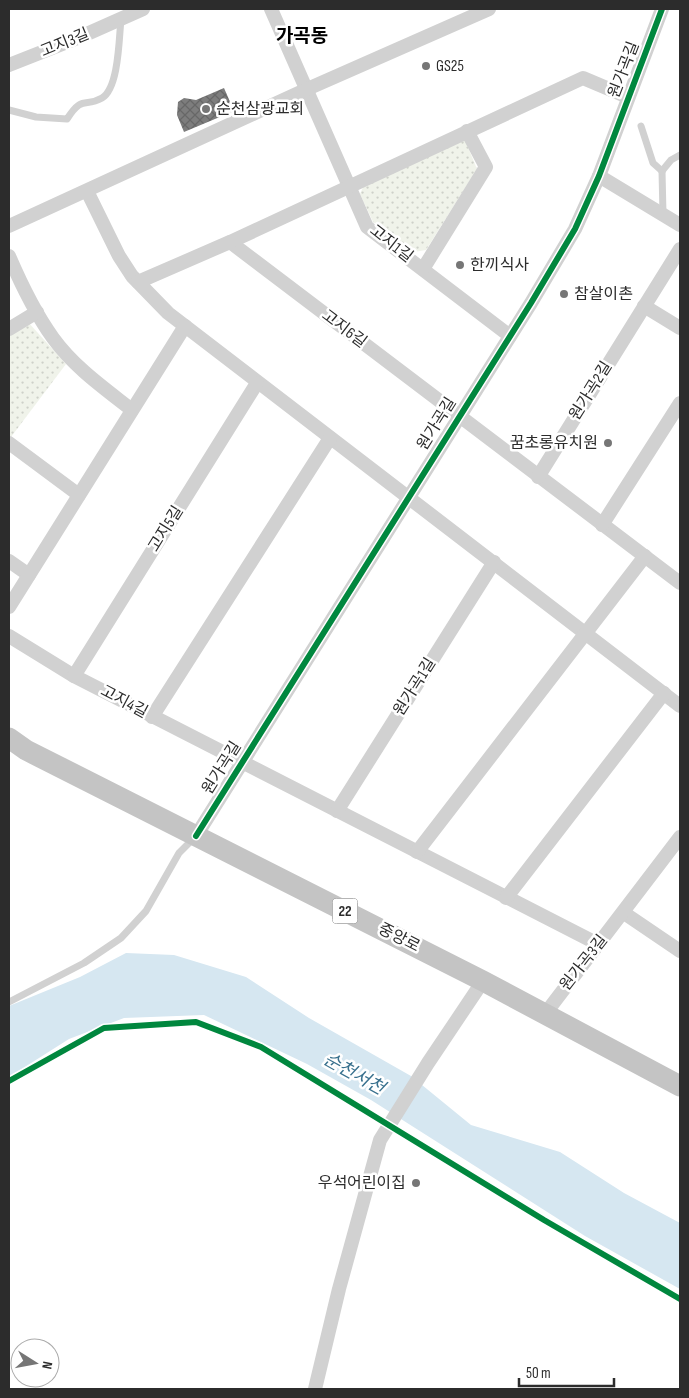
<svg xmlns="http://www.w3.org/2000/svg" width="689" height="1398" viewBox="0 0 689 1398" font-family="'Sofia Sans Condensed','Noto Sans KR',sans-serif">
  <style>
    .park { fill: url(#park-dots) }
    .water { fill: #d6e7f1 }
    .building { fill: url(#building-cross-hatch) }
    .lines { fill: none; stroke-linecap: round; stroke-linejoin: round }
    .service { stroke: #d1d1d1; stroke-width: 7 }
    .minor { stroke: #d1d1d1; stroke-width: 14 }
    .primary { stroke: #c4c4c4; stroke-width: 21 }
    .cycleway-casing { stroke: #fff; stroke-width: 9 }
    .cycleway { stroke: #00873e; stroke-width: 6 }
    .poi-dot { fill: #767676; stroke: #fff; stroke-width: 2 }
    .labels { text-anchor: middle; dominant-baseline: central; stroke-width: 5; stroke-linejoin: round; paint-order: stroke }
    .shield { fill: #fff; stroke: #6b6b6b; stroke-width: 1 }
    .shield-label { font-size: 15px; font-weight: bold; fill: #2c2c2c }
    .street-label { font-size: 16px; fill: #2c2c2c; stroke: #fff }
    .poi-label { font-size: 16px; fill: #2c2c2c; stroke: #fff; text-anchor: start }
    .water-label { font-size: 18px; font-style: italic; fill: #39718e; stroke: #fff }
    .quarter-label { font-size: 19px; font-weight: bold; fill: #000; stroke: #fff }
  </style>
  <defs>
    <pattern id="park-dots" width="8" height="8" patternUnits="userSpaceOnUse" patternTransform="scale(1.25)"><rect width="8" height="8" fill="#f0f3ea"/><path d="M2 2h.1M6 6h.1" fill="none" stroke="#ced0c9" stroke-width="1.8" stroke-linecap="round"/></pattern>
    <pattern id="building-cross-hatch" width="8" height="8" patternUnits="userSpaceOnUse" patternTransform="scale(1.25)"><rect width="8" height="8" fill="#7d7d7d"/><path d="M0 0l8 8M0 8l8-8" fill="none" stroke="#676767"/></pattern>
  </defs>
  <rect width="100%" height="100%" fill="#fff"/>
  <g class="park">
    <path d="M 465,140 L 477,169 L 426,250 L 414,252 L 373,222 L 360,194 L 365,183 Z"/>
    <path d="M 28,322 L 66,364 L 11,437 L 9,436 L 9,333 Z"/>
  </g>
  <path class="water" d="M 126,953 L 174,955 L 246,977 L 309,1018 L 411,1076 L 471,1125 L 560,1152 L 624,1193 L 680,1223 L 680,1289 L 585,1236 L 371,1100 L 307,1064 L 204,1015 L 124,1018 L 69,1039 L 9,1077 L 9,1006 L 80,977 Z"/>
  <path class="building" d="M 224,88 L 234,111 L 184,132 L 177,115 L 178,102 L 184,98 L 196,100 Z"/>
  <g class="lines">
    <g class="service">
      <path d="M 9,110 L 36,117 L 67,119 C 83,94 85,108 102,98 C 119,88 119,37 121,19"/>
      <path d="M 641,126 L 653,163 L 662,171"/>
      <path d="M 662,171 L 663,214"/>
      <path d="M 662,171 L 671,160 L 680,155"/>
      <path d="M 9,1002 L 84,963 L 121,938 L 146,911 L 179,853 L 194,838"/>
    </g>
    <g class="minor">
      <path d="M 271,9 L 367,227 L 510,336"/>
      <path d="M 9,65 L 80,37 L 143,9"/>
      <path d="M 599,176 L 680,225"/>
      <path d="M 87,191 L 119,256 L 132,276 L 168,313 L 680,706"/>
      <path d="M 9,226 L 305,90 L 489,9"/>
      <path d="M 230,242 L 680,583"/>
      <path d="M 9,256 C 21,284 35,313 53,338 C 74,367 104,388 132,410"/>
      <path d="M 423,269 L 486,167 L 467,131"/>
      <path d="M 138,282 L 230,242 L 583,78 L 628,97"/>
      <path d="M 644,306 L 680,328"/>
      <path d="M 9,329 L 37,312"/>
      <path d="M 9,443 L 79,495"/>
      <path d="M 538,477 L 680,249"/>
      <path d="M 602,525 L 680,403"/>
      <path d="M 9,561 L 29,575"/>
      <path d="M 9,607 L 185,326"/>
      <path d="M 9,636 L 74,676 L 598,944"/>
      <path d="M 74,676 L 257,383"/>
      <path d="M 152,717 L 330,438"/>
      <path d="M 337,811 L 494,562"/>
      <path d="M 196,836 L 531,303 L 575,229 L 599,176 L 662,9"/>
      <path d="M 417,852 L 645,556"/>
      <path d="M 506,898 L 664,693"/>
      <path d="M 624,913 L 680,951"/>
      <path d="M 545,1014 L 680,837"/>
      <path d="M 315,1389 L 339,1289 L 380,1140 L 428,1063 L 483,981"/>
    </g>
    <path class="primary" d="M 9,738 L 26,750 L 483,981 L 680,1086"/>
    <defs>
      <g id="cycleway">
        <path d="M 196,836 L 531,303 L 575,229 L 599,176 L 662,9"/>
        <path d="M 9,1081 L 104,1028 L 196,1022 L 261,1047 L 544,1220 L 680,1299"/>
      </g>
    </defs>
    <use href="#cycleway" class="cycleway-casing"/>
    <use href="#cycleway" class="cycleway"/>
  </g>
  <g class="poi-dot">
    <circle cx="426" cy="66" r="5"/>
    <circle cx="206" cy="109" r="5"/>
    <circle cx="460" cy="265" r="5"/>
    <circle cx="564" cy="294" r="5"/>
    <circle cx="608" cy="443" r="5"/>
    <circle cx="416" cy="1183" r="5"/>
  </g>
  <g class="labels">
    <rect class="shield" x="332.5" y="898.5" width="25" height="25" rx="4"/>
    <g class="shield-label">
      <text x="345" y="911">22</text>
    </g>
    <g class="street-label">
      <text transform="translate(65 43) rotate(-22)">고지3길</text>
      <text transform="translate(624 70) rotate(-69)">원가곡길</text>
      <text transform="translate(391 244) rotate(38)">고지1길</text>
      <text transform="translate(344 329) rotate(37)">고지6길</text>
      <text transform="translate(591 391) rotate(-58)">원가곡2길</text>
      <text transform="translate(437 424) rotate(-58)">원가곡길</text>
      <text transform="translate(166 529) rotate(-58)">고지5길</text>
      <text transform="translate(415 687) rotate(-58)">원가곡1길</text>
      <text transform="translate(124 702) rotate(28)">고지4길</text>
      <text transform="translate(222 768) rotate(-58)">원가곡길</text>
      <text transform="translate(399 938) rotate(27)">중앙로</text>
      <text transform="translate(584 963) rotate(-52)">원가곡3길</text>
    </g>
    <g class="poi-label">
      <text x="436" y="66">GS25</text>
      <text x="216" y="109">순천삼광교회</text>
      <text x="470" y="265">한끼식사</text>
      <text x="574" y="294">참살이촌</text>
      <text x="598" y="443" text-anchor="end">꿈초롱유치원</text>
      <text x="406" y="1183" text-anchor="end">우석어린이집</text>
    </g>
    <g class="water-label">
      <text transform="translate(354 1074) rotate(29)">순천서천</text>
    </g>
    <g class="quarter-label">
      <text x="302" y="36">가곡동</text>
    </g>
  </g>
  <rect width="689" height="1398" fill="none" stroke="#2c2c2c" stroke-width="20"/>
  <g transform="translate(35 1363) rotate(101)"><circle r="24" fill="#ffffff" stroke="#ababab"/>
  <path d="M0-4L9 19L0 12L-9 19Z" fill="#767676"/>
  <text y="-8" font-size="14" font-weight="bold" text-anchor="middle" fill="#2c2c2c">N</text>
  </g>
  <path d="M519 1378v8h95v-8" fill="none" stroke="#2c2c2c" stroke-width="2.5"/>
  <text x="526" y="1378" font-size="15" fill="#2c2c2c" stroke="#ffffff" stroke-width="4" paint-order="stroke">50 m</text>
</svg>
